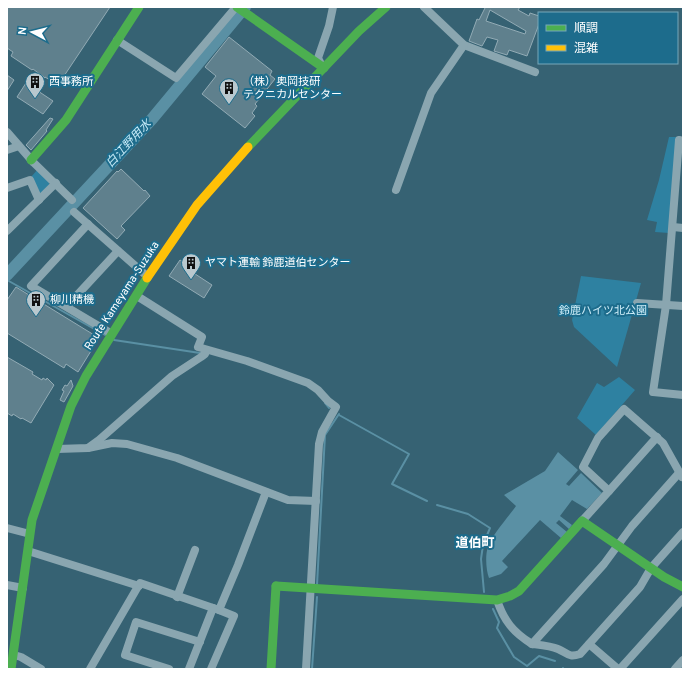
<svg xmlns="http://www.w3.org/2000/svg" width="690" height="676" viewBox="0 0 690 676" font-family="Overpass,'Noto Sans JP',sans-serif">
  <style>
    .green { fill: #2e81a1 }
    .water { fill: #5a90a4 }
    .lines { fill: none; stroke-linecap: round; stroke-linejoin: round }
    .stream { stroke: #5a90a4; stroke-width: 2 }
    .river { stroke: #5a90a4; stroke-width: 12 }
    .building { fill: #5f808d; stroke: #92abb5; fill-rule: evenodd }
    .street { stroke: #8aa6b0; stroke-width: 8 }
    .fast { stroke: #4caf50; stroke-width: 9 }
    .slow { stroke: #ffc107; stroke-width: 9 }
    .labels { text-anchor: middle; dominant-baseline: central; stroke-width: 4; stroke-linejoin: round; paint-order: stroke }
    .poi-label { font-size: 11px; fill: #fff; stroke: #1d6c8c; text-anchor: start }
    .street-label { font-size: 11px; fill: #fff; stroke: #1d6c8c }
    .park-label { font-size: 11px; fill: #cfeef9; stroke: #1d6c8c }
    .water-label { font-size: 12px; font-style: italic; fill: #c4e9f6; stroke: #1d6c8c }
    .quarter-label { font-size: 13px; font-weight: bold; fill: #fff; stroke: #1d6c8c }
  </style>
  <rect width="100%" height="100%" fill="#366273"/>
  <g class="green">
    <path d="M 669,137 L 677,137 L 669,233 L 655,232 L 657,222 L 647,220 L 659,180 Z"/>
    <path d="M 38,169 L 49,179 L 49,185 L 41,193 L 37,192 L 31,177 Z"/>
    <path d="M 581,276 L 641,283 L 617,367 L 574,327 L 572,320 Z"/>
    <path d="M 619,377 L 635,390 L 596,435 L 577,418 L 597,383 L 604,387 Z"/>
  </g>
  <path class="water" d="M 558,452 L 578,470 L 566,484 L 569,486 L 581,473 L 602,493 L 587,509 L 572,500 L 560,516 L 572,525 L 569,529 L 559,520 L 556,523 L 567,532 L 561,538 L 540,520 L 502,561 L 508,567 L 501,574 L 489,578 C 486,570 485,555 488,547 C 491,536 509,516 516,506 L 504,495 L 545,471 Z"/>
  <g class="lines">
    <g class="stream">
      <path d="M 7,280 L 105,335"/>
      <path d="M 114,340 L 200,353"/>
      <path d="M 325,403 L 329,408"/>
      <path d="M 339,415 L 409,454 L 392,484 L 427,501"/>
      <path d="M 437,505 L 468,514 L 490,528 L 483,545 L 481,559 L 484,592"/>
      <path d="M 317,585 L 325,435 L 339,414"/>
      <path d="M 493,609 L 499,622 L 497,628 L 514,657 L 527,666 L 539,656 L 555,661"/>
      <path d="M 563,668 L 563,669"/>
      <path d="M 312,669 L 317,597"/>
    </g>
    <path class="river" d="M 7,275 L 152,119 L 245,7"/>
  </g>
  <g class="building">
    <path d="M 7,7 L 110,7 L 58,85 L 45,77 L 45,78 L 33,69 L 32,70 L 11,56 L 13,52 L 7,48 Z"/>
    <path d="M 484,7 L 520,7 L 518,10 L 529,16 L 530,13 L 539,16 L 539,24 L 527,56 L 509,50 L 507,55 L 494,51 L 498,40 L 487,37 L 482,46 L 469,41 L 477,19 L 479,20 L 485,8 ZM 490,10 L 526,31 L 525,34 L 486,21 Z"/>
    <path d="M 229,37 L 272,71 L 270,75 L 275,79 L 255,104 L 257,106 L 252,113 L 255,116 L 245,128 L 202,94 L 216,76 L 205,67 Z"/>
    <path d="M 7,75 L 14,80 L 7,91 Z"/>
    <path d="M 26,83 L 53,101 L 43,114 L 17,97 Z"/>
    <path d="M 50,118 L 53,119 L 46,130 L 47,131 L 31,150 L 26,145 Z"/>
    <path d="M 121,169 L 144,191 L 145,190 L 150,196 L 121,226 L 125,230 L 117,239 L 83,208 L 117,171 L 118,172 Z"/>
    <path d="M 180,260 L 188,265 L 186,268 L 212,285 L 204,298 L 169,276 Z"/>
    <path d="M 16,287 L 99,338 L 78,372 L 66,364 L 64,368 L 7,333 L 7,300 Z"/>
    <path d="M 7,357 L 33,372 L 32,374 L 42,380 L 43,378 L 46,380 L 47,378 L 54,385 L 31,423 L 22,418 L 21,419 L 13,414 L 12,416 L 7,413 Z"/>
    <path d="M 71,380 L 73,386 L 64,402 L 60,400 L 64,391 L 62,390 L 65,385 L 67,386 Z"/>
  </g>
  <g class="lines">
    <g class="street">
      <path d="M 424,7 L 464,45 L 535,72"/>
      <path d="M 117,40 L 176,78 L 236,7"/>
      <path d="M 322,66 L 318,58 L 329,26 L 333,7"/>
      <path d="M 7,132 L 34,163 L 72,200"/>
      <path d="M 683,141 L 679,140 L 666,305 L 653,392 L 683,395"/>
      <path d="M 7,150 L 19,146"/>
      <path d="M 7,188 L 30,180 L 39,200"/>
      <path d="M 396,190 L 431,93 L 464,45"/>
      <path d="M 74,212 L 148,277"/>
      <path d="M 88,224 L 31,286 L 112,334"/>
      <path d="M 673,227 L 683,228"/>
      <path d="M 7,231 L 56,183"/>
      <path d="M 137,296 L 202,337 L 198,347 L 247,361 L 308,383 L 318,390 L 328,401 L 336,407 L 322,432 L 319,444 L 306,669"/>
      <path d="M 637,303 L 683,306"/>
      <path d="M 67,306 L 118,251"/>
      <path d="M 88,448 L 112,443 L 127,444 L 177,458 L 288,500 L 316,501"/>
      <path d="M 57,449 L 88,448 L 99,440 L 172,376 L 201,357 L 205,354 L 206,351"/>
      <path d="M 609,491 L 657,437"/>
      <path d="M 582,521 L 609,491 L 583,467 L 598,438 L 624,409 L 663,443 L 682,477"/>
      <path d="M 7,528 L 30,534"/>
      <path d="M 28,551 L 139,586"/>
      <path d="M 7,585 L 23,588"/>
      <path d="M 177,597 L 195,550"/>
      <path d="M 497,600 C 504,621 513,632 532,644 L 604,564 L 632,526 L 679,473"/>
      <path d="M 219,610 L 238,565 L 266,492"/>
      <path d="M 532,644 C 540,645 551,646 558,649 C 568,653 568,658 580,654 L 640,587 L 651,568 L 683,532"/>
      <path d="M 589,644 L 618,669"/>
      <path d="M 14,655 L 21,657 L 41,669"/>
      <path d="M 90,669 L 140,583 L 219,610 L 234,616 L 211,669"/>
      <path d="M 169,669 L 125,655 L 136,622 L 200,642"/>
      <path d="M 189,669 L 213,608"/>
      <path d="M 620,669 L 683,599"/>
      <path d="M 675,669 L 683,660"/>
    </g>
    <g class="fast">
      <path d="M 237,7 L 324,68"/>
      <path d="M 248,147 L 359,31 L 386,7"/>
      <path d="M 31,160 L 66,120 L 139,7"/>
      <path d="M 276,586 L 497,600 L 510,596 L 519,591 L 582,521 L 664,577 L 683,587"/>
      <path d="M 11,669 L 32,520 L 71,406 L 86,376 L 147,278"/>
      <path d="M 271,669 L 276,586"/>
    </g>
    <path class="slow" d="M 147,278 L 197,205 L 248,147"/>
  </g>
  <defs>
    <symbol id="building-pin" viewBox="-11 -11 22 30"><path d="M0 17L-7.5 6A9.5 9.5 0 1 1 7.5 6Z" fill="#b9c8ce" stroke="#1d6c8c"/><path d="M-4-6H4V6H1V3H-1V6H-4ZM-2.5-4.3h1.7v1.8h-1.7ZM.8-4.3h1.7v1.8H.8ZM-2.5-1h1.7V.8h-1.7ZM.8-1h1.7V.8H.8Z" fill="#111"/></symbol>
  </defs>
  <g fill-rule="evenodd">
    <use href="#building-pin" x="24" y="71" width="22" height="30"/>
    <use href="#building-pin" x="218" y="77" width="22" height="30"/>
    <use href="#building-pin" x="180" y="252" width="22" height="30"/>
    <use href="#building-pin" x="25" y="289" width="22" height="30"/>
  </g>
  <g class="labels">
    <g class="poi-label">
      <text x="49" y="82">西事務所</text>
      <text x="243" y="82">（株）奥岡技研<tspan x="243" dy="13">テクニカルセンター</tspan></text>
      <text x="205" y="263">ヤマト運輸 鈴鹿道伯センター</text>
      <text x="50" y="300">柳川精機</text>
    </g>
    <g class="street-label">
      <text transform="translate(122 296) rotate(-57)">Route Kameyama-Suzuka</text>
    </g>
    <g class="park-label">
      <text x="603" y="311">鈴鹿ハイツ北公園</text>
    </g>
    <g class="water-label">
      <text transform="translate(129 144) rotate(-47)">白江野用水</text>
    </g>
    <g class="quarter-label">
      <text x="475" y="544">道伯町</text>
    </g>
  </g>
  <rect width="690" height="676" fill="none" stroke="#ffffff" stroke-width="16"/>
  <rect x="538" y="12" width="140" height="52" fill="#1d6c8c" stroke="#77a7ba"/>
  <rect x="546" y="25" width="20" height="6" fill="#4caf50" stroke="#77a7ba"/>
  <text x="574" y="32" font-size="12" fill="#ffffff">順調</text>
  <rect x="546" y="45" width="20" height="6" fill="#ffc107" stroke="#77a7ba"/>
  <text x="574" y="52" font-size="12" fill="#ffffff">混雑</text>
  <g transform="translate(32 32) rotate(277)" stroke="#1d6c8c" stroke-width="3" paint-order="stroke">
  <path d="M0-3L7 15L0 10L-7 15Z" fill="#ffffff"/>
  <text y="-6" font-size="11" font-weight="bold" text-anchor="middle" fill="#ffffff">N</text>
  </g>
</svg>
